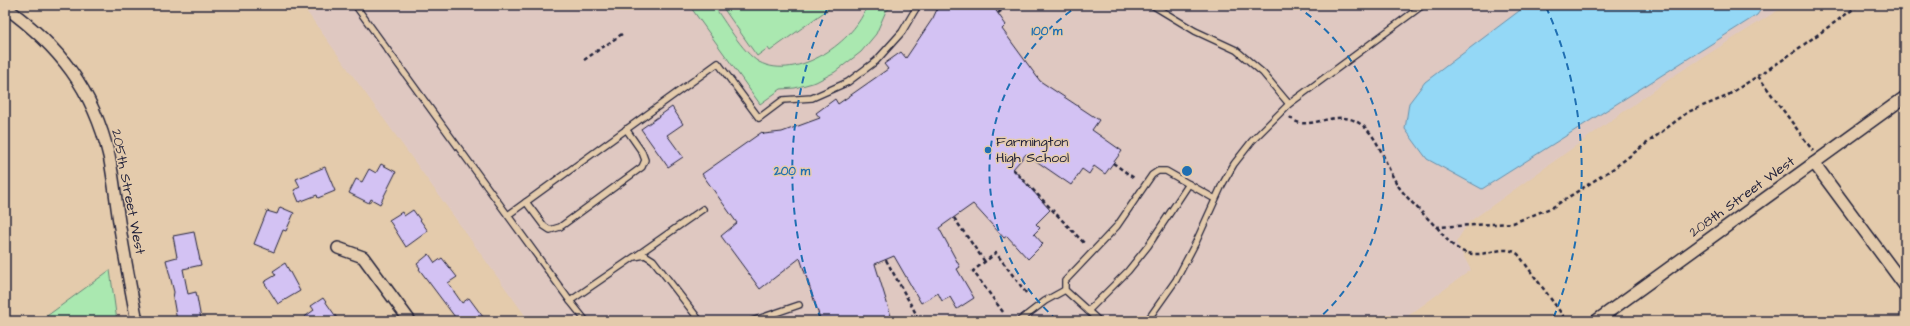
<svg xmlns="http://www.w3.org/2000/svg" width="1910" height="326" viewBox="0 0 1910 326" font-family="'Architects Daughter',sans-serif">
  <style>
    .built { fill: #dfc8c1 }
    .green { fill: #aae8b0; stroke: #668576 }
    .water { fill: #94d8f6; stroke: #668fab }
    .building { fill: #d3c2f3; stroke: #22223b }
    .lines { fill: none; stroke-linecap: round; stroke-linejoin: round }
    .service-casing { stroke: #22223b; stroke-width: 8 }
    .minor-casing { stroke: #22223b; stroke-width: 14 }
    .path { stroke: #22223b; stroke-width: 2.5; stroke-dasharray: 4 3; stroke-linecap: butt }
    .service { stroke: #e4cbac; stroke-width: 5.5 }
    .minor { stroke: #e4cbac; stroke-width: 11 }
    .ring { fill: none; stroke: #1f6fb2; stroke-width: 2; stroke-dasharray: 7 5 }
    .poi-dot { fill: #1f6fb2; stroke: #e4cbac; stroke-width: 1.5 }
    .labels { text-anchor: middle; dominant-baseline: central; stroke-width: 3; stroke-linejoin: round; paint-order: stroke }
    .poi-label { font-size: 14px; fill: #22223b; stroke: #e4cbac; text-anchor: start }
    .street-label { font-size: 14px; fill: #22223b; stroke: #e4cbac }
    .centre { fill: #1f6fb2; stroke: #e4cbac; stroke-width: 2 }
    .ring-label { font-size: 12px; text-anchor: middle; font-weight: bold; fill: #1f6fb2; stroke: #e4cbac; stroke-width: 3; stroke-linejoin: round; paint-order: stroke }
  </style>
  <rect width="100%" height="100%" fill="#e4cbac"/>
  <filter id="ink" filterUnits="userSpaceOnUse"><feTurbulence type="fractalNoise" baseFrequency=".025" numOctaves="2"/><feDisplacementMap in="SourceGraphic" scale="8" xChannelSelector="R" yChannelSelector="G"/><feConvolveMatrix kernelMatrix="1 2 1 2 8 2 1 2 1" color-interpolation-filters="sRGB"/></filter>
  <g filter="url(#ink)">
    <path class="built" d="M 302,5 L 1786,5 L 1675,75 L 1469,222 L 1456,242 L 1471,270 L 1401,321 L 529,321 Z"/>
    <g class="green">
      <path d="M 689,5 L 713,5 C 725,21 742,52 759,62 C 797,82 856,41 867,5 L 895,5 L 886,11 L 876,34 L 861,52 L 835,72 L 816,82 L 795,88 L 781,89 L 760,104 Z"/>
      <path d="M 721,5 L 834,5 L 770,51 L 768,48 L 757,56 Z"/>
      <path d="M 110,270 L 117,321 L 40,321 Z"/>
    </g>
    <path class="water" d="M 1527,5 L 1764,5 L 1757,15 L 1482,189 L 1427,159 L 1405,129 L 1409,103 L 1425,82 Z"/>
    <g class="building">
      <path d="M 939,5 L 992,5 L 1006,25 L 1002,29 L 1040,81 L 1099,120 L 1092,130 L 1122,151 L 1105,174 L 1094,166 L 1089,174 L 1082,169 L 1071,185 L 1026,154 L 1013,169 L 1050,210 L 1036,224 L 1040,228 L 1034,234 L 1043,244 L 1028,259 L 1007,236 L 1004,238 L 973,204 L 939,228 L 960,267 L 957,269 L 974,298 L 957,309 L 950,297 L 942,301 L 938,293 L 921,303 L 894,256 L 875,264 L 891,316 L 873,321 L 821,321 L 800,258 L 760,289 L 721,236 L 737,223 L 702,174 L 762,132 L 764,134 L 782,132 L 820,118 L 816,113 L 835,99 L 838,104 L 888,69 L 884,64 L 901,52 L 906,58 L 933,18 Z"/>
      <path d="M 672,107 L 683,124 L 667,135 L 683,157 L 668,167 L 641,129 Z"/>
      <path d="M 381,164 L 396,172 L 380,204 L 371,199 L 369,203 L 349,193 L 356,179 L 362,182 L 369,169 L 376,173 Z"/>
      <path d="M 325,167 L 335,191 L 318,198 L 317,195 L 299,202 L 294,190 L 300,187 L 296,179 Z"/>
      <path d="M 280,207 L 294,213 L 286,231 L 283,230 L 274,252 L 254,244 L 267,211 L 277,214 Z"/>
      <path d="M 413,210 L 428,231 L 406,247 L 389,220 L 402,212 L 404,216 Z"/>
      <path d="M 194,232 L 201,265 L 183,269 L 188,294 L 196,292 L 201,319 L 177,321 L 173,298 L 174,292 L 166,260 L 177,257 L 173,236 Z"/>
      <path d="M 429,254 L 435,263 L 442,258 L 457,277 L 448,283 L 462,303 L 469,298 L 486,321 L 458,321 L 419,269 L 420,268 L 417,264 Z"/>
      <path d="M 285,263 L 300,291 L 278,304 L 264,282 L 276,275 L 273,271 Z"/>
      <path d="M 323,298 L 339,321 L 299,321 L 314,310 L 311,306 Z"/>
    </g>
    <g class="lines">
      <defs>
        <g id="service">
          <path d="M 355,5 L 570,301 L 586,321"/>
          <path d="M 1152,5 L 1195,31 L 1236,50 L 1263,73 L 1289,104"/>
          <path d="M 526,202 L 544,226 L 550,230 L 560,227 L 642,167 L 645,160 L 642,152 L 626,129"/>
          <path d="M 508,215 L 718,63 L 759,118 L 783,100 L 812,98 L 848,82 L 876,61 L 902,32 L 918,5"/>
          <path d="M 636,256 L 703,209"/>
          <path d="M 570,301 L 634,257 L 645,255 L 653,260 L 700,321"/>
          <path d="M 1088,311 L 1128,271 L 1148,246 L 1189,184"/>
          <path d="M 752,321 L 799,305"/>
          <path d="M 1019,321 L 1045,301 L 1065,290"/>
          <path d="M 1099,321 L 1065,290 L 1065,281 L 1117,226 L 1152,175 L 1158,171 L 1166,171 L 1215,199"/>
          <path d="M 1147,321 L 1176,280 L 1196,242 L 1222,185 L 1234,164 L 1252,141 L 1289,104 L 1423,5"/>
        </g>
        <g id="minor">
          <path d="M 5,7 C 59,46 93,89 109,156 C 114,179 116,204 120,228 C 125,259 131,290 137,321"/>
          <path d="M 1814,163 L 1905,286"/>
          <path d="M 338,248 L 363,257 L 410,321"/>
          <path d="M 1596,321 L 1905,97"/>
        </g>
      </defs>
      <use href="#service" class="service-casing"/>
      <use href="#minor" class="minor-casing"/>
      <g class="path">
        <path d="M 998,13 L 1009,5"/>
        <path d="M 584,60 L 622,34"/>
        <path d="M 1758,76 L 1813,151"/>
        <path d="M 1290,117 C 1305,135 1335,107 1359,123 C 1380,136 1385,167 1399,187 C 1409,201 1424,214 1436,227 L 1513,223 L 1553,207 L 1614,168 L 1688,112 L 1725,97 L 1781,61 L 1859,5"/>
        <path d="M 1113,163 L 1134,178"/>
        <path d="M 1013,169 L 1084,243"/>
        <path d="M 954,218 L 985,262"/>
        <path d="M 1437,227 C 1452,248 1465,259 1491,252 C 1501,250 1509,248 1518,254 L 1567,321"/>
        <path d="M 886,260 L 920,321"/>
        <path d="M 1003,312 L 973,271 L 996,253 L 1027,294"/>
      </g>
      <use href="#service" class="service"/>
      <use href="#minor" class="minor"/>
    </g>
  </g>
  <g class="ring">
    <path d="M1057 320A198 198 0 0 1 1078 6M1296 6A198 198 0 0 1 1317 320"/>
    <path d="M821 319A395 395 0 0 1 828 7M1546 7A395 395 0 0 1 1553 319"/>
  </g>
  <circle class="poi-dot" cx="988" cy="150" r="4"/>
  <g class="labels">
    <g class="poi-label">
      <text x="996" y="142">Farmington<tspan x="996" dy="16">High School</tspan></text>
    </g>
    <g class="street-label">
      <text transform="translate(128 192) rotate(79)">205th Street West</text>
      <text transform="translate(1742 197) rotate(-36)">208th Street West</text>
    </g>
  </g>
  <circle cx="1187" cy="171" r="6" class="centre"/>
  <g class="ring-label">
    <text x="1047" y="35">100 m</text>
    <text x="792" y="175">200 m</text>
  </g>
  <rect width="1910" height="326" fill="none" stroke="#e4cbac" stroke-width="20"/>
  <rect x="10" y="10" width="1890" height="306" fill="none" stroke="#22223b" stroke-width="1.5" filter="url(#ink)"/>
</svg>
